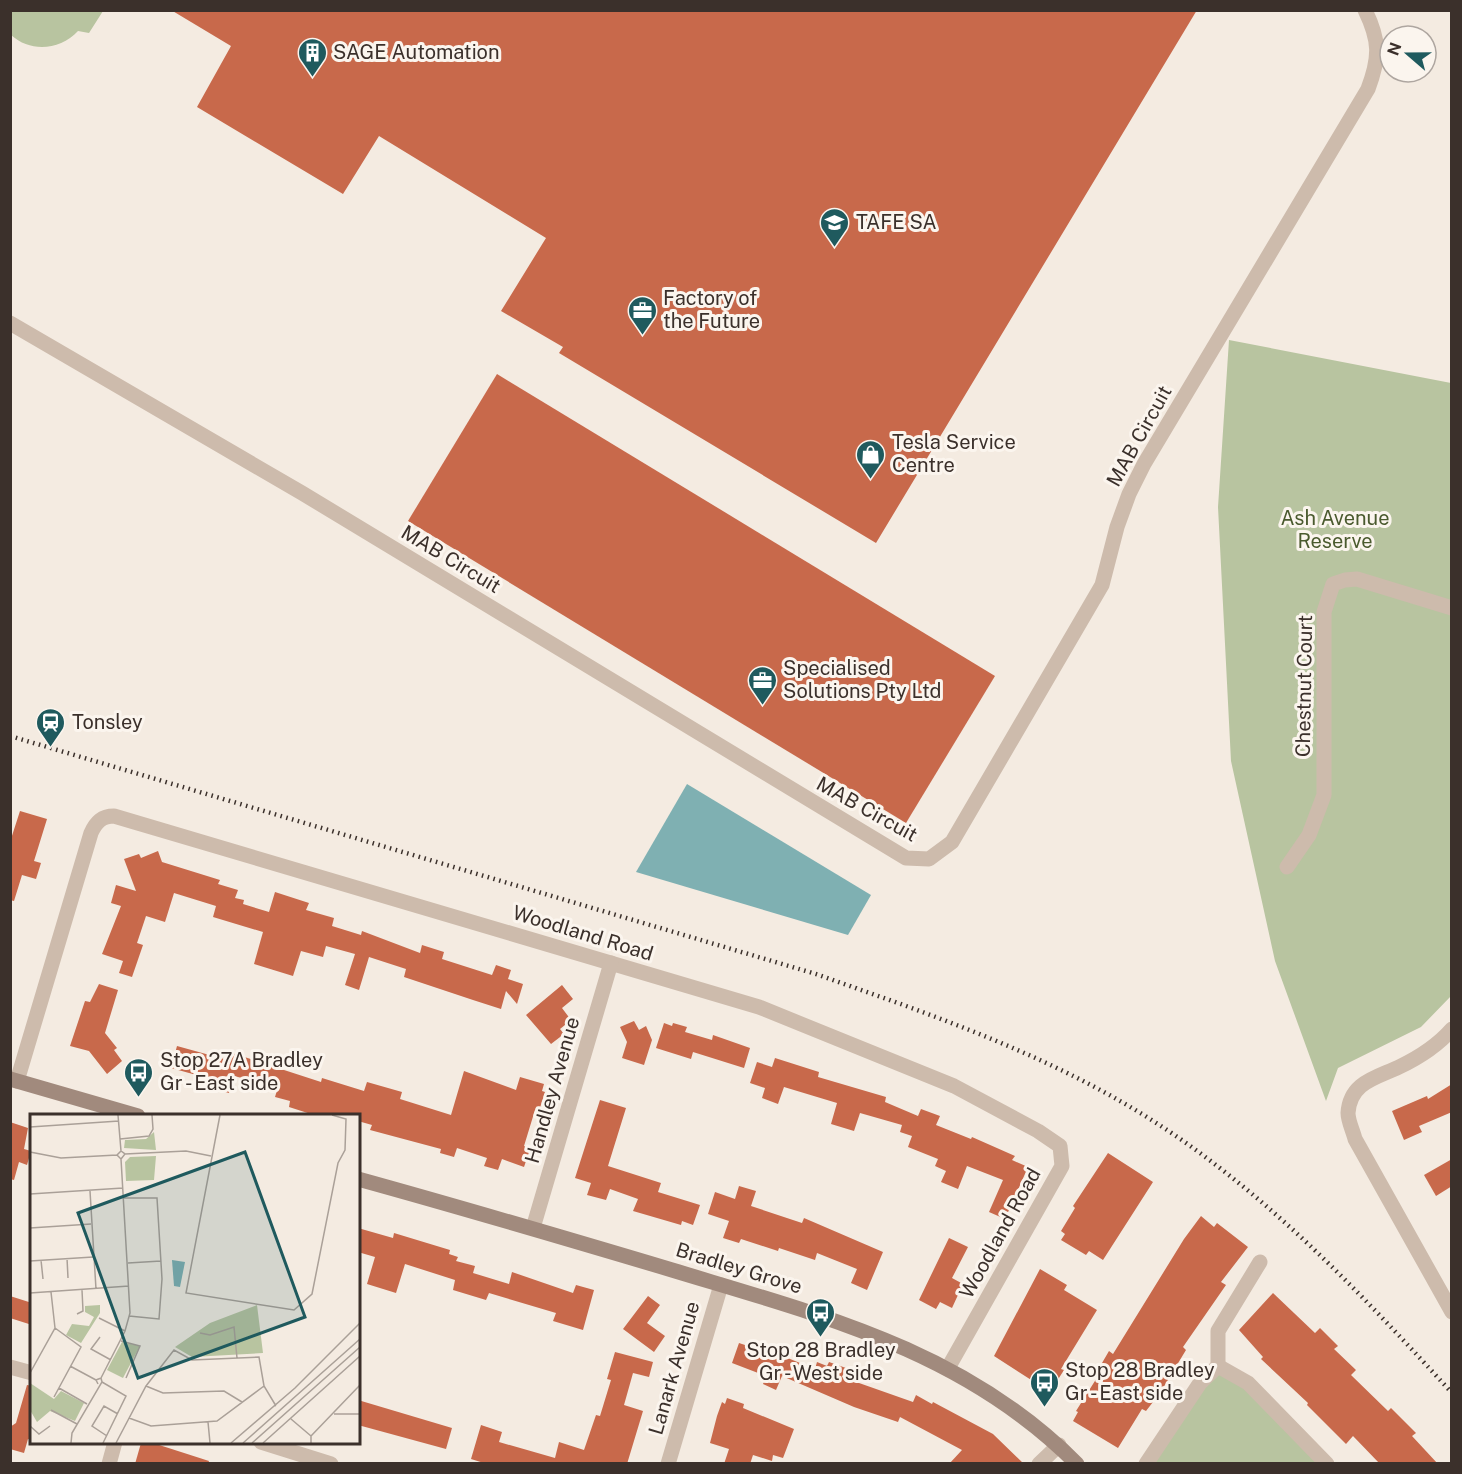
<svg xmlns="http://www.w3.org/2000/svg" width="1462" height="1474" viewBox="0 0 1462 1474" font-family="'Public Sans',sans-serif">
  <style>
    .green { fill: #b8c4a0 }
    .water { fill: #7fb0b2 }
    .building { fill: #c8694b }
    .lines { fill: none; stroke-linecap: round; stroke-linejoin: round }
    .street { stroke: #cdbbac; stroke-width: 15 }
    .secondary { stroke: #a18a7d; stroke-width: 15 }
    .rail { stroke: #3b302b; stroke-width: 4.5; stroke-dasharray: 1.5 4.5; stroke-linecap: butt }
    .labels { text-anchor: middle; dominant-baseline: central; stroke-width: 6; stroke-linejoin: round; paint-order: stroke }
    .poi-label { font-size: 20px; fill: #3b302b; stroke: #fbf5ee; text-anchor: start }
    .street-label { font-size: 20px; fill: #3b302b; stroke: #fbf5ee }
    .park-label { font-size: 20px; fill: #4a5a2e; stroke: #fbf5ee }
    .inset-road { fill: none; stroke: #aaa098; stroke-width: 1.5 }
    .view { fill: #1f5a5e; fill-opacity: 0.15; stroke: #1f5a5e; stroke-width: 3 }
    .inset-edge { fill: none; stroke: #3b302b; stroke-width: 3 }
  </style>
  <rect width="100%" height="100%" fill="#f4ebe1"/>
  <g class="green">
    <path d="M 10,11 L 11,10 L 103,11 L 89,33 L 78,31 C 60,50 31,53 11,35 Z"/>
    <path d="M 1229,340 L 1451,383 L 1451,996 L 1421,1027 L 1338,1068 L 1326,1101 L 1275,961 L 1231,761 L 1218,507 Z"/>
    <path d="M 1218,1371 L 1245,1387 L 1321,1464 L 1153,1464 L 1203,1386 Z"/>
  </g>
  <path class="water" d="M 687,784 L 871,895 L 848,935 L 636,872 Z"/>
  <g class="building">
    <path d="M 171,10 L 1197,10 L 876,543 L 559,353 L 563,347 L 501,311 L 546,238 L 379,136 L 343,194 L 197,107 L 231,46 Z"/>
    <path d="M 497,374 L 995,676 L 906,823 L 408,521 Z"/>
    <path d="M 20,811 L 47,819 L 34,861 L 41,863 L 36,879 L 22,875 L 14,901 L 10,900 L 10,842 Z"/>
    <path d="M 158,851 L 162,862 L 220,880 L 218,884 L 238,890 L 235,898 L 244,900 L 243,904 L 269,912 L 275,892 L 309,903 L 306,910 L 334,918 L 332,926 L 361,935 L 362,931 L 420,953 L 422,945 L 444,952 L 442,959 L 492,975 L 496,965 L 511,970 L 508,979 L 523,984 L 517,1004 L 506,991 L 501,1009 L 473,1000 L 404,977 L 406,969 L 369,957 L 359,990 L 345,985 L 355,954 L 326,946 L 323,957 L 301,951 L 293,976 L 254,964 L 263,932 L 213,917 L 216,906 L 174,893 L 165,922 L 146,916 L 137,943 L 143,945 L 132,977 L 119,973 L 123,961 L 102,954 L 121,906 L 111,903 L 116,885 L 136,891 L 124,859 L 139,854 L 141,858 Z"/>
    <path d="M 99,984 L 118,990 L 105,1033 L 117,1048 L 114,1050 L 122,1061 L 107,1074 L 89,1051 L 70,1046 L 85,1001 L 90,1002 Z"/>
    <path d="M 562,985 L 573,999 L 562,1008 L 571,1020 L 560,1029 L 564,1034 L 551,1044 L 526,1015 Z"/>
    <path d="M 634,1021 L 639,1030 L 646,1026 L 652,1040 L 644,1065 L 622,1058 L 627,1042 L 620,1027 Z"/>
    <path d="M 664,1023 L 672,1026 L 673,1023 L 687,1027 L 685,1032 L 712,1040 L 713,1035 L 750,1048 L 744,1068 L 693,1052 L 691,1059 L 656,1048 Z"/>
    <path d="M 177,1046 L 224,1059 L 226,1051 L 321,1082 L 322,1078 L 364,1091 L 367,1082 L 402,1092 L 400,1099 L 451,1115 L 464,1071 L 516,1090 L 520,1077 L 544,1084 L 542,1091 L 545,1092 L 539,1111 L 535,1110 L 524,1146 L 530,1149 L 524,1167 L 502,1159 L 498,1170 L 484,1166 L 487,1158 L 457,1148 L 454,1157 L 440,1153 L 441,1149 L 370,1130 L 372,1125 L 358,1121 L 358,1116 L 317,1116 L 289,1107 L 290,1101 L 275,1097 L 278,1087 L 234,1076 L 229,1093 L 215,1089 L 218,1081 L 171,1068 Z"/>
    <path d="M 775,1058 L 819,1072 L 818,1077 L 886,1097 L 885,1102 L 918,1116 L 921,1109 L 940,1116 L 936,1125 L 971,1139 L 972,1137 L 1015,1156 L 1012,1160 L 1028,1167 L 1005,1219 L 989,1212 L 1003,1180 L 967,1166 L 958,1189 L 941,1182 L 946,1171 L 935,1166 L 938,1159 L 908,1147 L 912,1136 L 900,1132 L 902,1125 L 860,1113 L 854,1131 L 831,1124 L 837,1103 L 784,1087 L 778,1104 L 762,1098 L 765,1088 L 750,1083 L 757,1062 L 772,1067 Z"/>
    <path d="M 1452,1084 L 1452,1112 L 1419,1126 L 1422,1132 L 1404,1140 L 1392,1111 L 1427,1096 L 1428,1099 Z"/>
    <path d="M 600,1100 L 626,1108 L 608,1166 L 661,1183 L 658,1192 L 700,1205 L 693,1225 L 682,1221 L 681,1225 L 633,1211 L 638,1199 L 610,1189 L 606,1200 L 587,1195 L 591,1183 L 575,1178 Z"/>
    <path d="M 10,1122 L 28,1128 L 24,1149 L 31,1151 L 27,1165 L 19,1162 L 14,1180 L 10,1179 Z"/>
    <path d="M 1108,1153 L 1153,1182 L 1103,1260 L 1089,1251 L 1086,1255 L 1061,1240 L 1065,1234 L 1061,1231 L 1075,1208 L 1073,1206 Z"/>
    <path d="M 1452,1159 L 1452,1186 L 1436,1196 L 1424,1175 Z"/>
    <path d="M 739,1186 L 756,1191 L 751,1206 L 802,1223 L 804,1218 L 883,1252 L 867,1290 L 851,1283 L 857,1269 L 817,1253 L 815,1260 L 779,1248 L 778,1251 L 741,1239 L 739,1243 L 723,1238 L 729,1221 L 708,1214 L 715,1192 L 735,1199 Z"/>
    <path d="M 1201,1216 L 1214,1227 L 1217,1223 L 1248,1247 L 1221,1282 L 1226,1285 L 1183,1347 L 1186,1350 L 1160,1393 L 1146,1411 L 1142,1409 L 1118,1448 L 1073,1421 L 1078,1412 L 1076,1411 L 1105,1365 L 1102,1363 L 1109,1351 L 1113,1354 L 1184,1239 Z"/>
    <path d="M 358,1228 L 393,1238 L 394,1233 L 450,1250 L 449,1254 L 458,1257 L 456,1261 L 475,1266 L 473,1273 L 509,1284 L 512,1272 L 573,1293 L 576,1285 L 594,1290 L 583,1330 L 553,1321 L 556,1313 L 489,1293 L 486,1300 L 453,1290 L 455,1280 L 405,1264 L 396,1293 L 367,1284 L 375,1257 L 358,1252 Z"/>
    <path d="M 949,1238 L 968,1247 L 952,1278 L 963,1284 L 952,1308 L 940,1302 L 936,1309 L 919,1300 Z"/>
    <path d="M 1040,1269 L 1067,1285 L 1064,1290 L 1097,1310 L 1061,1369 L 1064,1370 L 1050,1392 L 994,1356 Z"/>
    <path d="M 1273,1293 L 1315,1333 L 1320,1328 L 1338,1346 L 1334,1349 L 1356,1370 L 1351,1375 L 1388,1411 L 1391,1408 L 1416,1433 L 1412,1436 L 1438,1464 L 1380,1464 L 1353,1436 L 1346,1444 L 1307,1405 L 1308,1403 L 1261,1359 L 1263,1357 L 1239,1330 Z"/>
    <path d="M 10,1296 L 32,1303 L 32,1325 L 10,1318 Z"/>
    <path d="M 648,1296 L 660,1305 L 647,1323 L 665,1336 L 654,1352 L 623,1329 Z"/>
    <path d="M 739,1343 L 748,1346 L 750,1343 L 815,1369 L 817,1362 L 827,1366 L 829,1362 L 846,1368 L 842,1377 L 913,1402 L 916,1395 L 932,1404 L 933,1402 L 993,1434 L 1024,1464 L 949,1464 L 962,1450 L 900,1417 L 898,1422 L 854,1407 L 782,1376 L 776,1390 L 763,1384 L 766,1376 L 732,1363 Z"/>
    <path d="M 615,1352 L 653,1362 L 649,1377 L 633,1373 L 624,1405 L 643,1411 L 627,1464 L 487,1464 L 471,1459 L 481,1425 L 502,1432 L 499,1442 L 555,1458 L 559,1442 L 584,1450 L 596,1415 L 600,1416 L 611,1380 L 607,1379 Z"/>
    <path d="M 27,1385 L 32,1386 L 32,1440 L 28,1439 L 24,1453 L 10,1449 L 10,1427 L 16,1423 Z"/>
    <path d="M 727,1398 L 744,1404 L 743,1408 L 794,1429 L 783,1458 L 773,1455 L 772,1461 L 753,1455 L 750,1464 L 724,1464 L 729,1449 L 710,1443 L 717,1416 L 722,1402 L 725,1404 Z"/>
    <path d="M 358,1400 L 452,1428 L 446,1449 L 358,1425 Z"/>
    <path d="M 141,1443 L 153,1443 L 209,1461 L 208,1464 L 135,1464 Z"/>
  </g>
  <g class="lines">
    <g class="street">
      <path d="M 10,323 L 302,493 L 906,858 L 929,859 L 952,842 L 1102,585 L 1117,527 L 1129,494 L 1144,464 L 1368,89 C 1380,57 1380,41 1365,10"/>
      <path d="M 1287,867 L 1309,835 L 1324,795 L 1324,612 L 1333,584 L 1345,580 L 1357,579 L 1452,608"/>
      <path d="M 1452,1029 C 1438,1045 1418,1058 1399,1067 C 1376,1078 1350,1082 1348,1113 C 1348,1121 1353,1131 1355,1139 L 1452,1312"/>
      <path d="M 17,1081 L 91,833 C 96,822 102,816 114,816 L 759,1007 L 954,1086 L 1038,1131 L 1060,1146 L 1062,1166 L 948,1368"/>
      <path d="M 533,1228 L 611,963"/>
      <path d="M 1218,1366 L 1218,1331 L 1260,1262"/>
      <path d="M 10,1367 L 32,1373"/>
      <path d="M 261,1442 L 331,1464"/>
      <path d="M 109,1464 L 115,1442"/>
      <path d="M 668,1464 L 721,1285"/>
      <path d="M 1039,1464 L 1059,1445"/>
      <path d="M 1146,1464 L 1200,1383 L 1218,1366 L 1248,1383 L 1327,1464"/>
    </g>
    <g class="secondary">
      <path d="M 10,1079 L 138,1116"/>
      <path d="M 358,1179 C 463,1208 568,1239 672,1270 C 820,1315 964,1350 1077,1464"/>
    </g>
    <path class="rail" d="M 10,736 L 816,974 C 927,1013 1041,1052 1142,1114 C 1261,1187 1358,1290 1452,1393"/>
  </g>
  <defs>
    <symbol id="building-pin" viewBox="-11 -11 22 30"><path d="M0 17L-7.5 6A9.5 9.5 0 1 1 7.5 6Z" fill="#1f5a5e" stroke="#fbf5ee"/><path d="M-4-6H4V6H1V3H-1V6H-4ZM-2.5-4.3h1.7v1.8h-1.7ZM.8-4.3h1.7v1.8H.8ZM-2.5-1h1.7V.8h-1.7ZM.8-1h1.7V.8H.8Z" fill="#fff"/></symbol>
    <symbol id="university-pin" viewBox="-11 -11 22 30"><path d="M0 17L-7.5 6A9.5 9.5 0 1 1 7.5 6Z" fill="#1f5a5e" stroke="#fbf5ee"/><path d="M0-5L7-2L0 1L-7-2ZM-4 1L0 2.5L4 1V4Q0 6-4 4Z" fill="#fff"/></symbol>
    <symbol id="office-pin" viewBox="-11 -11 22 30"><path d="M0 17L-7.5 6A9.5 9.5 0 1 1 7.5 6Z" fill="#1f5a5e" stroke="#fbf5ee"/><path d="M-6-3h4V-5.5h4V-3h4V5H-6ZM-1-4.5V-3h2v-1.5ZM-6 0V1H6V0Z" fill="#fff"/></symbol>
    <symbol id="shop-pin" viewBox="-11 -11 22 30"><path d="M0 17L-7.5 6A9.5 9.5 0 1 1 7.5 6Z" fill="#1f5a5e" stroke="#fbf5ee"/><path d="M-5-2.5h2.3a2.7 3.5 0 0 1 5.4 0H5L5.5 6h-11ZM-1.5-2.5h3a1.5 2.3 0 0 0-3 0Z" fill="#fff"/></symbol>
    <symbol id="station-pin" viewBox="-11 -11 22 30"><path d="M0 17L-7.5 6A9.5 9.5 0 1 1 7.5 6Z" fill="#1f5a5e" stroke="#fbf5ee"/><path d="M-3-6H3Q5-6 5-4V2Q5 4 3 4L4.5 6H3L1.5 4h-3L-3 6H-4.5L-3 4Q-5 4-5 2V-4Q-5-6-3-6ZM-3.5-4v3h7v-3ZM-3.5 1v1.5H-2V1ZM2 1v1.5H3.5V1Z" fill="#fff"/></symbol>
    <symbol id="bus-pin" viewBox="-11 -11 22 30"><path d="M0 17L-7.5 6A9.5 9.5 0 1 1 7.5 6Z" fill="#1f5a5e" stroke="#fbf5ee"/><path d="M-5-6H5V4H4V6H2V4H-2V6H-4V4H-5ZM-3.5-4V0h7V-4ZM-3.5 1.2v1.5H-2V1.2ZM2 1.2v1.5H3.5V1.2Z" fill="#fff"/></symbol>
  </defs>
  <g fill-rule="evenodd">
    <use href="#building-pin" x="296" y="36" width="33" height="45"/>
    <use href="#university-pin" x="818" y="206" width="33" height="45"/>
    <use href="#office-pin" x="626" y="294" width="33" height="45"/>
    <use href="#shop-pin" x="854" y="438" width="33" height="45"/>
    <use href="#office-pin" x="746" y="664" width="33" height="45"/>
    <use href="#station-pin" x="34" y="706" width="33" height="45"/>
    <use href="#bus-pin" x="122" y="1056" width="33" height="45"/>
    <use href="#bus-pin" x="804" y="1296" width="33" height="45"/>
    <use href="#bus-pin" x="1028" y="1366" width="33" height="45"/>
  </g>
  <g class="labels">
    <g class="poi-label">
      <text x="333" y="52">SAGE Automation</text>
      <text x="856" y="222">TAFE SA</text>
      <text x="663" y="298">Factory of<tspan x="663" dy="23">the Future</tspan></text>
      <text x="892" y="442">Tesla Service<tspan x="892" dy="23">Centre</tspan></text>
      <text x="783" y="668">Specialised<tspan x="783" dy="23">Solutions Pty Ltd</tspan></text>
      <text x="72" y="722">Tonsley</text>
      <text x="160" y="1060">Stop 27A Bradley<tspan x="160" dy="23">Gr - East side</tspan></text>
      <text x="821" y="1350" text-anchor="middle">Stop 28 Bradley<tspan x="821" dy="23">Gr - West side</tspan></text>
      <text x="1065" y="1370">Stop 28 Bradley<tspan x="1065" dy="23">Gr - East side</tspan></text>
    </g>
    <g class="street-label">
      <text transform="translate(1139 436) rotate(-61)">MAB Circuit</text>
      <text transform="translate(451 559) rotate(31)">MAB Circuit</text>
      <text transform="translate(1304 686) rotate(-89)">Chestnut Court</text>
      <text transform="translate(867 809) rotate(29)">MAB Circuit</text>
      <text transform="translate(583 933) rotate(17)">Woodland Road</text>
      <text transform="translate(552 1090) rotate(-74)">Handley Avenue</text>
      <text transform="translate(1000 1233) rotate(-61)">Woodland Road</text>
      <text transform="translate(739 1268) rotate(17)">Bradley Grove</text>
      <text transform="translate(674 1368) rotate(-74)">Lanark Avenue</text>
    </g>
    <g class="park-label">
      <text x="1335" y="518">Ash Avenue<tspan x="1335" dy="23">Reserve</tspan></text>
    </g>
  </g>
  <g transform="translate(30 1114)">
    <rect width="330" height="330" fill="#f4ebe1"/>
    <path d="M 124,18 L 126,36 L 94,34 L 95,26 L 116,25 ZM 126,42 L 124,66 L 96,67 L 95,48 L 100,43 ZM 70,191 L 70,199 L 51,229 L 36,221 L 42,210 L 59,212 L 64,203 L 55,198 L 55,192 ZM 227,191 L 233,239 L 162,243 L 145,233 L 180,209 ZM 92,228 L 110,232 L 93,264 L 77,256 ZM 0,269 L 24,285 L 31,277 L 54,289 L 45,307 L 20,297 L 7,308 L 0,296 Z" fill="#b8c4a0"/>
    <path d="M 142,146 L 155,148 L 150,173 L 144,172 Z" fill="#7fb0b2"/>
    <path class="inset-road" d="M 88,1 L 91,37M 190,1 L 156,179 L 264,196 L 282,180 L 308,49 L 315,36 L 316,5 L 302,1M 0,13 L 89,7M 90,25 L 119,22 L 123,15 L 122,1M 0,38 L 31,44 L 87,41M 95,40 L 156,37 L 181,42M 60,77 L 66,175M 0,80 L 93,74M 93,84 L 127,84 L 132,165 L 129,205 L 99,202M 0,114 L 61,110M 37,144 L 38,164M 11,146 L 13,165M 0,147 L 63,143M 98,149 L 131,147M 0,179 L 99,172M 47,200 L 53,197 L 52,176M 69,204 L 95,217M 170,219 L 180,221 L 204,213 L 207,244M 70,223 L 61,235 L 81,246M 91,227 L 110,232 L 96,264M 40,252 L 66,266M 0,259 L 25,214 L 21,178M 71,264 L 95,217 L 100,199 L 91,45 L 87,41 L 91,37 L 95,40 L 91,45M 72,268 L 96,282 L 73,329M 116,272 L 133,279 L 194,277 L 212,288M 29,274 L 57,290M 24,283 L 51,233 L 25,214M 21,296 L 47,310M 304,300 L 330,300M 99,304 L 121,312 L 187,307 L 234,272M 261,305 L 281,322 L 281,329M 178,308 L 180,329M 0,312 L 9,320 L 20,312M 77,322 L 62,312 L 74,292 L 88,300M 281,322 L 330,271M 41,329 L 42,319 L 72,268 L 71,264 L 66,266 L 68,270M 86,329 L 116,272 L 144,236 L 162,246 L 229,243 L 234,272 L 246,292M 201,329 L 265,274 L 330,209M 213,329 L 330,225M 222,329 L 330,233M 233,329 L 330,242"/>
    <path class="view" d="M 215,38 L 275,203 L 108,264 L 48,99 Z"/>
    <rect width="330" height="330" class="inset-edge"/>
  </g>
  <rect width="1462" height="1474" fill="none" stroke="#3b302b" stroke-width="24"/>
  <g transform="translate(1408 54) rotate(290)"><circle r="28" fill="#fbf5ee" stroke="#aea6a0" stroke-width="1.5"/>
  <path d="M0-4.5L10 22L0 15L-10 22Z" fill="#1f5a5e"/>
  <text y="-9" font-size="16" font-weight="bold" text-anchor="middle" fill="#3b302b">N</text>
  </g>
</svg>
